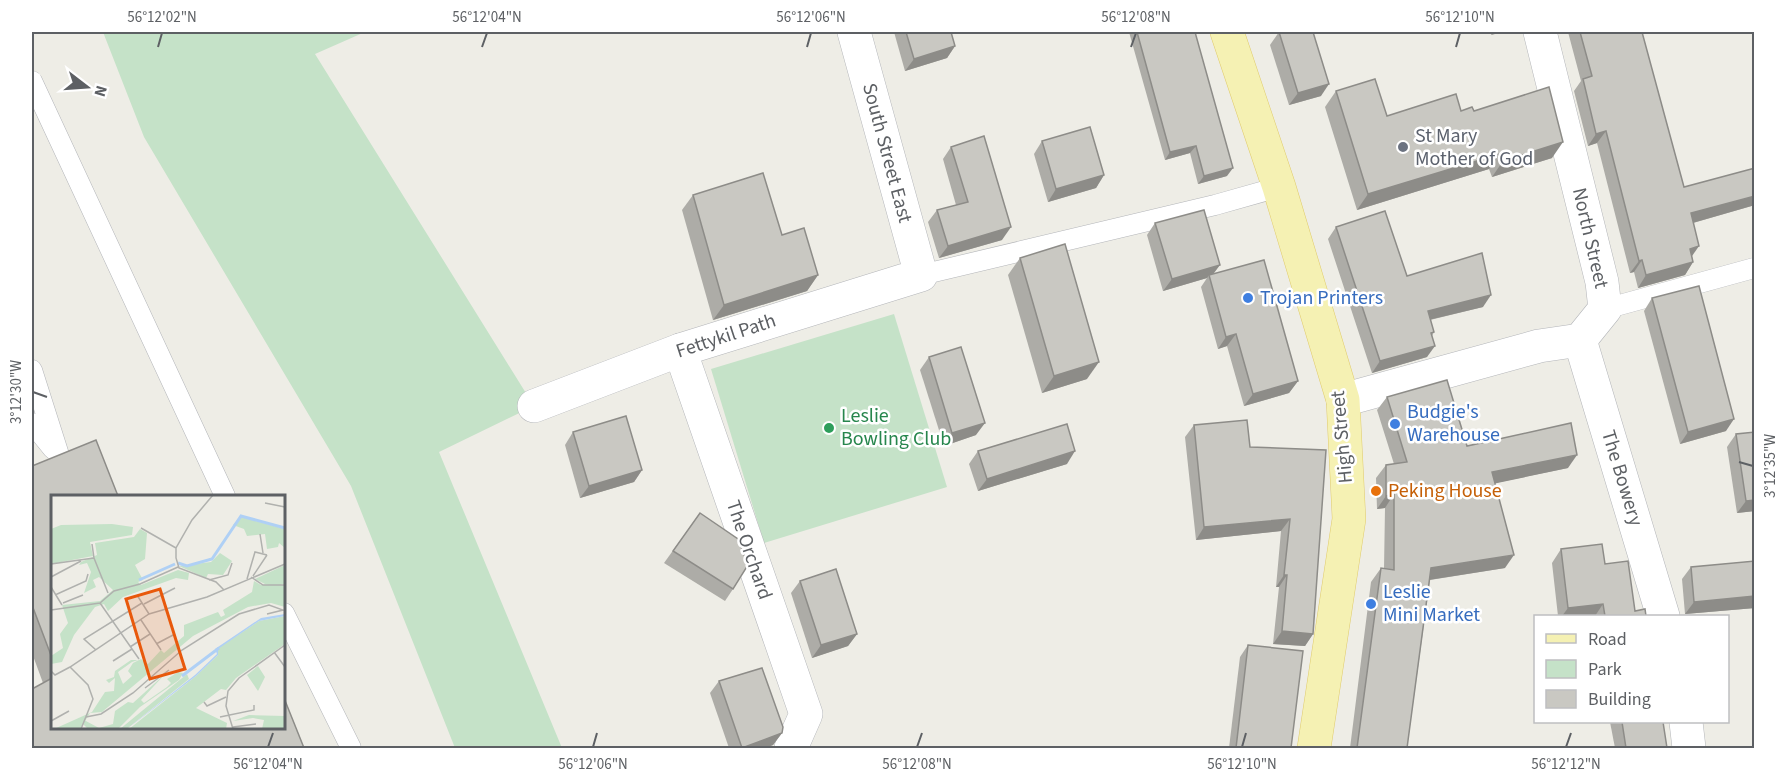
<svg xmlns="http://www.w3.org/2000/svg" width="1786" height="780" viewBox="0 0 1786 780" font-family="'Source Sans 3',sans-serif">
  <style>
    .green { fill: #c5e2c8 }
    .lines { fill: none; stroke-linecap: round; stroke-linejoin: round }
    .lane-casing { stroke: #b3b5b9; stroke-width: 21 }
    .street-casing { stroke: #b3b5b9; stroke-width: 34 }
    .primary-casing { stroke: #e0cb6c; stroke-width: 34 }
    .lane { stroke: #fff; stroke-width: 20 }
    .street { stroke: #fff; stroke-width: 33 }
    .primary { stroke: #f5f1b3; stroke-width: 33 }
    .wall { fill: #adaca7 }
    .shaded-wall { fill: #8d8c88 }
    .building { fill: #c9c8c2; stroke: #8d8c88; stroke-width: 1.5 }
    .ticks { fill: none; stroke: #5d6064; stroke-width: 2 }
    .worship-dot { fill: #6b7280; stroke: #fff; stroke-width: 2 }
    .shop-dot { fill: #3f7fe0; stroke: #fff; stroke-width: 2 }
    .leisure-dot { fill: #2e9e5b; stroke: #fff; stroke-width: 2 }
    .food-dot { fill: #e8710a; stroke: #fff; stroke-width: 2 }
    .labels { text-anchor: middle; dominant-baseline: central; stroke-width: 5; stroke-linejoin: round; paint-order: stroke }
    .worship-label { font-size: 20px; fill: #5b616d; stroke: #fff; text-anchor: start }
    .street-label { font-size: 20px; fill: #5d6064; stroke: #fff }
    .shop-label { font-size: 20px; fill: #366cbe; stroke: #fff; text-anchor: start }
    .leisure-label { font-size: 20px; fill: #27864d; stroke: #fff; text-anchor: start }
    .food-label { font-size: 20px; fill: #c56008; stroke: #fff; text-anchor: start }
    .inset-river { fill: none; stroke: #afd0f5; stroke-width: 3 }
    .inset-road { fill: none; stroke: #b0b1ae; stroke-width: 1.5 }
    .view { fill: #e8590c; fill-opacity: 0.15; stroke: #e8590c; stroke-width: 3 }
    .inset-edge { fill: none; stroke: #5d6064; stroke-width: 3 }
    .neatline { fill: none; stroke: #5d6064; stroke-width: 2 }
    .ticks-label { font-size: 15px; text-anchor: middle; fill: #5d6064 }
  </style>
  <rect width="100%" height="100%" fill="#eeede6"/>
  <g class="green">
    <path d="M 103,32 L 365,32 L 315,54 L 534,406 L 439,452 L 562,748 L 455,748 L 351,486 L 144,137 Z"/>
    <path d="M 894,314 L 947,487 L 764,543 L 711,369 Z"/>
  </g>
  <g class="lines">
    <defs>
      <g id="lane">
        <path d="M 32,81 L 225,496"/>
        <path d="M 921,275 L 1215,205 L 1279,187"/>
        <path d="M 1605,309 L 1754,268"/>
        <path d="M 32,370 L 59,455"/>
        <path d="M 32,423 L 53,449"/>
        <path d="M 284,613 L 351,748"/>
      </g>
      <g id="street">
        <path d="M 1580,340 L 1663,616"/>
        <path d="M 680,350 L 806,714 L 791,748"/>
        <path d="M 1343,400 L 1539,346 L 1580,340 L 1605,309 L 1602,282 L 1540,32"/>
        <path d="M 534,406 L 680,350 L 921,275 L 854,32"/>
        <path d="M 1686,722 L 1689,748"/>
      </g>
      <path id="primary" d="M 1227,32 L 1279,187 L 1343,400 L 1349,519 L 1314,748"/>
    </defs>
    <use href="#lane" class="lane-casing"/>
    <use href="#street" class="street-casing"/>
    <use href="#primary" class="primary-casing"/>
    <use href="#lane" class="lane"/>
    <use href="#street" class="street"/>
    <use href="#primary" class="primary"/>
  </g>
  <g class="wall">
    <path d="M 894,32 L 951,32 L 955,46 L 947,58 L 905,71 Z"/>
    <path d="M 1129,32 L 1195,32 L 1227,176 L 1198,184 L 1190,153 L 1165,160 Z"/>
    <path d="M 1279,32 L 1321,96 L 1289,105 L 1270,45 Z"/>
    <path d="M 1568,32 L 1642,32 L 1684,187 L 1755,168 L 1755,205 L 1693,223 L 1692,256 L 1693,262 L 1685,275 L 1638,288 L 1634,272 L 1630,273 L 1597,143 L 1588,146 L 1574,91 L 1581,81 Z"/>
    <path d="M 1336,91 L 1387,116 L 1461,111 L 1474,111 L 1552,158 L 1492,177 L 1489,169 L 1357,210 L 1325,107 Z"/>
    <path d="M 1042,141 L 1104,175 L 1096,188 L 1048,202 L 1034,154 Z"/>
    <path d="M 951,147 L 1002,240 L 939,258 L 928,222 L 937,210 L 956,205 L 943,159 Z"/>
    <path d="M 693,195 L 782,235 L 818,275 L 807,291 L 713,320 L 682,210 Z"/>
    <path d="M 1155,223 L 1213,274 L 1298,381 L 1289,393 L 1244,406 L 1227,346 L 1218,349 L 1201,287 L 1207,278 L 1163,291 L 1147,235 Z"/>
    <path d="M 1336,227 L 1407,276 L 1483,307 L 1430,320 L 1434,332 L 1432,336 L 1427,357 L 1372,373 L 1328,239 Z"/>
    <path d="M 1020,258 L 1087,379 L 1042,393 L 1008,275 Z"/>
    <path d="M 1652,298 L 1726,431 L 1680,444 L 1644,311 Z"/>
    <path d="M 929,357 L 976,435 L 944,446 L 920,370 Z"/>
    <path d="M 1387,397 L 1467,446 L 1568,468 L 1495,483 L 1505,568 L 1430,580 L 1407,748 L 1350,748 L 1371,582 L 1381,568 L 1384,569 L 1385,508 L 1377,509 L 1376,478 L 1386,465 L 1394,464 L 1377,410 Z"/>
    <path d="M 1194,425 L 1250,447 L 1326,450 L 1313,634 L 1305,646 L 1273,644 L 1279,587 L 1276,587 L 1281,531 L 1196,540 L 1185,437 Z"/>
    <path d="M 573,432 L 642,470 L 634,482 L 580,498 L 565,445 Z"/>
    <path d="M 1736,434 L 1755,511 L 1737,513 L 1727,447 Z"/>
    <path d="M 978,451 L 1067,464 L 978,491 L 969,464 Z"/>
    <path d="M 32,466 L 52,496 L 52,728 L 43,683 L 32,653 Z"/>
    <path d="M 700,513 L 733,589 L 725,601 L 664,563 Z"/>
    <path d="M 1561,549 L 1605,564 L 1635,611 L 1646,616 L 1558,616 L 1552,563 Z"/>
    <path d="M 1755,561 L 1755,608 L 1685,614 L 1682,579 L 1691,567 Z"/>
    <path d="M 800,581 L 857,634 L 848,646 L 812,658 L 791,593 Z"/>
    <path d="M 1248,645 L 1291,748 L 1229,748 L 1240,657 Z"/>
    <path d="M 719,681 L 782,733 L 773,745 L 765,748 L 729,748 L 710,693 Z"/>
    <path d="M 1610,722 L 1663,722 L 1667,748 L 1615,748 Z"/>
  </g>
  <g class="shaded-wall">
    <path d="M 1493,32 L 1503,32 L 1491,35 Z"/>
    <path d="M 955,46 L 947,58 L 905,71 L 914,59 Z"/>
    <path d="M 1329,84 L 1321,96 L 1289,105 L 1298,93 Z"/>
    <path d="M 1606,131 L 1597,143 L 1588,146 L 1596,134 Z"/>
    <path d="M 1563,142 L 1552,158 L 1492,177 L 1503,161 Z"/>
    <path d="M 1196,146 L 1190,153 L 1165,160 L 1170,152 Z"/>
    <path d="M 1500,154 L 1489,169 L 1357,210 L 1368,194 Z"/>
    <path d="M 1233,168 L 1227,176 L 1198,184 L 1204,176 Z"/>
    <path d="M 1104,175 L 1096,188 L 1048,202 L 1056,189 Z"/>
    <path d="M 1755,196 L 1755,205 L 1682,226 L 1691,213 Z"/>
    <path d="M 1011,227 L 1002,240 L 939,258 L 948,246 Z"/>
    <path d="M 1699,246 L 1690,259 L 1690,249 Z"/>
    <path d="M 1642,260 L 1634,272 L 1630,273 L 1639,261 Z"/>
    <path d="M 1693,262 L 1685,275 L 1638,288 L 1646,275 Z"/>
    <path d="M 1220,265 L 1211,277 L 1209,275 L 1207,278 L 1163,291 L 1172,279 Z"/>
    <path d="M 818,275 L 807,291 L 713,320 L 724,305 Z"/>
    <path d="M 1491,295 L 1483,307 L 1420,322 L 1428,311 Z"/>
    <path d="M 1236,334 L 1227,346 L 1218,349 L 1226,337 Z"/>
    <path d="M 1435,346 L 1427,357 L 1372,373 L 1380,361 Z"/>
    <path d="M 1099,362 L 1087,379 L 1042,393 L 1054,376 Z"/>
    <path d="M 1298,381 L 1289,393 L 1244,406 L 1253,394 Z"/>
    <path d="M 1734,419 L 1726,431 L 1680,444 L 1688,432 Z"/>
    <path d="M 985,423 L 976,435 L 944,446 L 952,433 Z"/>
    <path d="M 1075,451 L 1067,464 L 978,491 L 987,479 Z"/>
    <path d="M 1577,455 L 1568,468 L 1483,486 L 1492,472 Z"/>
    <path d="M 642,470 L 634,482 L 580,498 L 589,486 Z"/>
    <path d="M 1394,494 L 1385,508 L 1377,509 L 1386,496 Z"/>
    <path d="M 1755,500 L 1755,511 L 1737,513 L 1746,501 Z"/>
    <path d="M 1290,519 L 1281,531 L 1196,540 L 1204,527 Z"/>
    <path d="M 1514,555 L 1505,568 L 1422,581 L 1431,568 Z"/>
    <path d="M 1284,575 L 1287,575 L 1279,587 L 1276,587 Z"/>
    <path d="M 1755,596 L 1755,608 L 1685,614 L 1694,602 Z"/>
    <path d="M 1603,604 L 1595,616 L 1562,616 L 1568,608 Z"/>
    <path d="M 1282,631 L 1313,634 L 1305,646 L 1273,644 Z"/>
    <path d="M 857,634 L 848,646 L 812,658 L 821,645 Z"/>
    <path d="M 782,733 L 773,745 L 765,748 L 742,748 Z"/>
  </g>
  <g class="building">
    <path d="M 906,32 L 951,32 L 955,46 L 914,59 Z"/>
    <path d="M 1137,32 L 1195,32 L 1233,168 L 1204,176 L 1196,146 L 1170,152 Z"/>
    <path d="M 1279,32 L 1313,32 L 1329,84 L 1298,93 Z"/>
    <path d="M 1580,32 L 1642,32 L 1684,187 L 1755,168 L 1755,196 L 1691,213 L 1699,246 L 1690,249 L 1693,262 L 1646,275 L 1642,260 L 1639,261 L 1606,131 L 1596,134 L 1583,79 L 1592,76 Z"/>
    <path d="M 1375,79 L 1387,116 L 1456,94 L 1461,111 L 1472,107 L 1474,111 L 1549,87 L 1563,142 L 1503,161 L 1500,154 L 1368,194 L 1336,91 Z"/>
    <path d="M 1090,127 L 1104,175 L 1056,189 L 1042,141 Z"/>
    <path d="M 984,136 L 1011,227 L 948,246 L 937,210 L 968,202 L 951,147 Z"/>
    <path d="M 763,173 L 782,235 L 804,228 L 818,275 L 724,305 L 693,195 Z"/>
    <path d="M 1204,210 L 1220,265 L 1172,279 L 1155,223 Z"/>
    <path d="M 1385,211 L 1407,276 L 1482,253 L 1491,295 L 1428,311 L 1434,332 L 1431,333 L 1435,346 L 1380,361 L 1336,227 Z"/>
    <path d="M 1065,244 L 1099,362 L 1054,376 L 1020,258 Z"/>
    <path d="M 1264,260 L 1298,381 L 1253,394 L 1236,334 L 1226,337 L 1209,275 Z"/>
    <path d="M 1699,286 L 1734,419 L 1688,432 L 1652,298 Z"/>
    <path d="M 961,347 L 985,423 L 952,433 L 929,357 Z"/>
    <path d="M 1447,380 L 1467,446 L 1571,423 L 1577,455 L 1492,472 L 1514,555 L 1431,568 L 1407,748 L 1357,748 L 1381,568 L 1394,570 L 1394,494 L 1386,496 L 1386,465 L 1407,462 L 1387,397 Z"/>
    <path d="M 626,416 L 642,470 L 589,486 L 573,432 Z"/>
    <path d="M 1247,420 L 1250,447 L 1326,450 L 1313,634 L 1282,631 L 1287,575 L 1284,575 L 1290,519 L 1204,527 L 1194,425 Z"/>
    <path d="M 1067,424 L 1075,451 L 987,479 L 978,451 Z"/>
    <path d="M 1755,432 L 1755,500 L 1746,501 L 1736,434 Z"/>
    <path d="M 96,440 L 118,496 L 52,496 L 52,658 L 32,605 L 32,466 Z"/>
    <path d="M 700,513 L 738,539 L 748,565 L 733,589 L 673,551 Z"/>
    <path d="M 1602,544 L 1605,564 L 1628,561 L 1635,611 L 1645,609 L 1646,616 L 1605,616 L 1603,604 L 1568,608 L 1561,549 Z"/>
    <path d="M 1755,561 L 1755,596 L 1694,602 L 1691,567 Z"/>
    <path d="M 836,569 L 857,634 L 821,645 L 800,581 Z"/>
    <path d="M 1248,645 L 1303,651 L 1291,748 L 1236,748 Z"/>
    <path d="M 762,668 L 783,727 L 782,733 L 742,748 L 719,681 Z"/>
    <path d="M 52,678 L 52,728 L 284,728 L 284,698 L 304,748 L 32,748 L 32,689 Z"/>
    <path d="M 1622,722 L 1663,722 L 1667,748 L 1626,748 Z"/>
  </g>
  <path class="ticks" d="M 158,47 L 162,33M 482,47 L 487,33M 807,47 L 811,33M 1131,47 L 1136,33M 1456,47 L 1460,33M 33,392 L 47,397M 1739,462 L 1753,466M 268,747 L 273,733M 593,747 L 597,733M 917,747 L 922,733M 1242,747 L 1246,733M 1566,747 L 1571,733"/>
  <circle class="worship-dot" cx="1403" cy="147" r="6"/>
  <g class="shop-dot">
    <circle cx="1248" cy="298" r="6"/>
    <circle cx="1395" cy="424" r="6"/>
    <circle cx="1371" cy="604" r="6"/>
  </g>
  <circle class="leisure-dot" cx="829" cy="428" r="6"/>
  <circle class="food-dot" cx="1376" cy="491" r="6"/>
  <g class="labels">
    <g class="worship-label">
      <text x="1415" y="136">St Mary<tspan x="1415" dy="23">Mother of God</tspan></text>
    </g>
    <g class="street-label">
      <text transform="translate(887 153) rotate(75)">South Street East</text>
      <text transform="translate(1590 238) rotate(77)">North Street</text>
      <text transform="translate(726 336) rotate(-18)">Fettykil Path</text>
      <text transform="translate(1342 437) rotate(-95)">High Street</text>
      <text transform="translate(1622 478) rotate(73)">The Bowery</text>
      <text transform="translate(749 550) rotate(71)">The Orchard</text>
    </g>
    <g class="shop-label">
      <text x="1260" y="298">Trojan Printers</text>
      <text x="1407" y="412">Budgie's<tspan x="1407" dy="23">Warehouse</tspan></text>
      <text x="1383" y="592">Leslie<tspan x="1383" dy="23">Mini Market</tspan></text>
    </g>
    <g class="leisure-label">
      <text x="841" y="416">Leslie<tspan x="841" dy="23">Bowling Club</tspan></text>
    </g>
    <g class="food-label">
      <text x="1388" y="491">Peking House</text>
    </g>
  </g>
  <g transform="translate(51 495)">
    <rect width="234" height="234" fill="#eeede6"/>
    <path d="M 190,22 L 234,34 L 234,53 L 228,48 L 227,52 L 216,54 L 214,39 L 196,41 L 193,34 L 182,30 ZM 61,29 L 82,32 L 81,40 L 39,47 L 42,61 L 0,69 L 0,34 L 10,30 ZM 89,34 L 96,38 L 94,64 L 84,70 L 92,85 L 87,87 L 90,90 L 127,75 L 138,78 L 137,85 L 125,83 L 72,102 L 57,116 L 53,109 L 44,112 L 23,140 L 11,167 L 0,169 L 0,161 L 12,153 L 9,139 L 17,128 L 11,110 L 49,106 L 62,95 L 48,82 L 42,85 L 45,92 L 33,98 L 40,77 L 36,68 L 28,70 L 30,67 L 46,60 L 44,48 L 83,42 ZM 169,58 L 181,66 L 172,80 L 157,79 L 155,83 L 128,71 L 160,67 ZM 234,70 L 234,89 L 214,89 L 204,84 ZM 203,86 L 210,90 L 227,88 L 234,91 L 234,112 L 220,108 L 197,112 L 142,141 L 51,217 L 39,218 L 29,234 L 3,234 L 41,217 L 54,197 L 63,196 L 64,183 L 58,188 L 55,185 L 63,182 L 64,176 L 80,165 L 87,165 L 81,167 L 67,177 L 72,189 L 81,181 L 77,176 L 82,168 L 90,164 L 97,169 L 110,155 L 113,158 L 133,141 L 133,130 L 167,117 L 170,122 L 174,120 L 172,115 L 201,97 ZM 234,121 L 234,149 L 185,183 L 175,195 L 170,194 L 145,213 L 176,228 L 175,234 L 78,234 L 145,181 L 167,160 L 166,154 L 208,126 ZM 207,171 L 214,182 L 207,196 L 196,180 ZM 127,177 L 132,178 L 128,185 L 89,212 L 67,234 L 37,234 L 32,229 L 33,225 L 48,233 L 62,229 L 64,216 L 77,207 L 82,208 L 115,178 L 90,205 L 93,208 L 116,192 L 120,188 L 116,184 ZM 136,179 L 138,184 L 77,233 L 69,234 ZM 198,220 L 234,221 L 234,234 L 211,234 L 213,225 L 202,223 L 182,226 Z" fill="#c5e2c8"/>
    <path d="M 234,119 L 234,121 L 208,126 L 167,154 L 167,160 L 145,181 L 76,234 L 144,180 L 166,159 L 164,154 L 210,123 Z" fill="#afd0f5"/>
    <path class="inset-river" d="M 127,68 L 136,71 L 161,64 L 190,21 L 234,33M 88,85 L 124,69M 131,181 L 168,153"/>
    <path class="inset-road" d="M 162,0 L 141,25 L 125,53 L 125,63 L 128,73 L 165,87 L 173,95M 214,8 L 234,12M 90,33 L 125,53M 209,39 L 212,58M 41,49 L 43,63 L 57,98M 0,69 L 43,63M 202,81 L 216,60M 0,82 L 30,66M 200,82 L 212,90 L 234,90M 196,84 L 204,57 L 216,60M 158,85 L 177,80 L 181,68M 0,92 L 11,110M 4,100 L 35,86 L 37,79M 86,100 L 98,119M 12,108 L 32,100M 49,108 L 63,96 L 89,89 L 127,72M 49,108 L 88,164M 93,109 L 124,93M 0,115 L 49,108M 90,125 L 110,155M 105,149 L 124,139M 79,152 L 99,139M 45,155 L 33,144 L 91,108M 223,157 L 234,172M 62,166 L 81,154M 19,172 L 37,190 L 42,204 L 30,234M 0,176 L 4,180 L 19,172 L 98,119 L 156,102 L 234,69M 94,193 L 118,175M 153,207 L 156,211 L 175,202M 35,222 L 50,219 L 82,198 L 131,155 L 188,119 L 218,110 L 232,115 L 216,119M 169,222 L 203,215 L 203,210M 0,226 L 18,216M 182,232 L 205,229M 182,234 L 175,211 L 177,196 L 188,183 L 234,150"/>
    <path class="view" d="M 109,94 L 134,174 L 99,184 L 75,104 Z"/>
    <rect width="234" height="234" class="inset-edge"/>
  </g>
  <rect width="1786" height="780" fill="none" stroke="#ffffff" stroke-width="66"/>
  <rect x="1534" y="615" width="195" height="108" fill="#ffffff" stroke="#bebfc1" stroke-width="1.5"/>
  <rect x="1546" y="634" width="30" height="9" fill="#f5f1b3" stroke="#bebfc1" stroke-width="1.5"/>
  <text x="1588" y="645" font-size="18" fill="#5d6064">Road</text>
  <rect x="1546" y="660" width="30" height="18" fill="#c5e2c8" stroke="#bebfc1" stroke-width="1.5"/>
  <text x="1588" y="675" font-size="18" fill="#5d6064">Park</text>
  <rect x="1546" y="690" width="30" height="18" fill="#c9c8c2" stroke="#bebfc1" stroke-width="1.5"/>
  <text x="1588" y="705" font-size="18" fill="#5d6064">Building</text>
  <g transform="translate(87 87) rotate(107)" stroke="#ffffff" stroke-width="4.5" paint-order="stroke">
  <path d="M0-4.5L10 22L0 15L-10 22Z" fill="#5d6064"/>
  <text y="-9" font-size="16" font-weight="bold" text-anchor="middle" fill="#5d6064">N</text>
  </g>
  <rect x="33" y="33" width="1720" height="714" class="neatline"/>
  <g class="ticks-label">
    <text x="162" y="22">56°12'02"N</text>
    <text x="487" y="22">56°12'04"N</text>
    <text x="811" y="22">56°12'06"N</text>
    <text x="1136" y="22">56°12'08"N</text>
    <text x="1460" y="22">56°12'10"N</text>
    <text transform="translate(16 392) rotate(-90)" y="5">3°12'30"W</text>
    <text transform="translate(1770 466) rotate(-90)" y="5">3°12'35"W</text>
    <text x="268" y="769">56°12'04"N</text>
    <text x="593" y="769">56°12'06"N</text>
    <text x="917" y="769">56°12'08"N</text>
    <text x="1242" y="769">56°12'10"N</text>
    <text x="1566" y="769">56°12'12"N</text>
  </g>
</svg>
